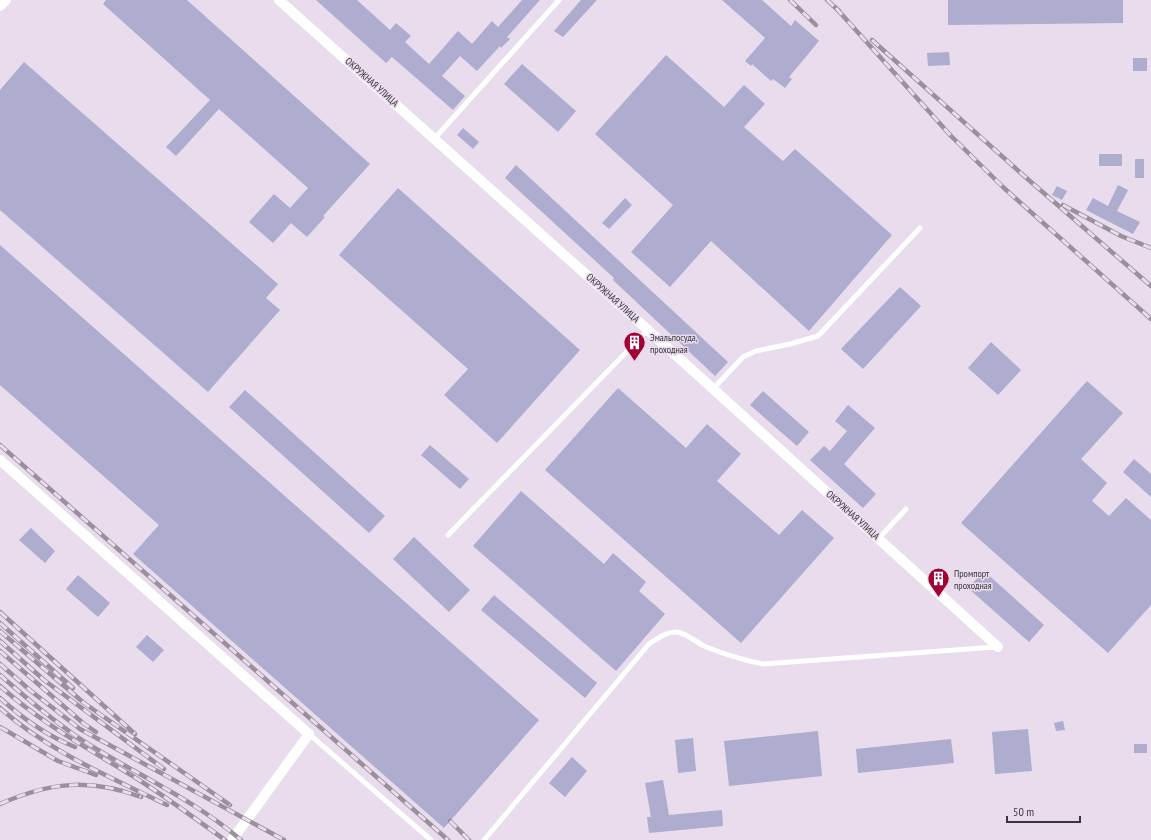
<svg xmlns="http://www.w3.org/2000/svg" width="1151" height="840" viewBox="0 0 1151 840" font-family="'PT Sans Narrow',sans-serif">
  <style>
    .building { fill: #aeaccf }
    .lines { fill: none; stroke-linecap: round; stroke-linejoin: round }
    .lane { stroke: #fff; stroke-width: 5 }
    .street { stroke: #fff; stroke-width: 10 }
    .rail-casing { stroke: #99909c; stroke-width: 4.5 }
    .rail { stroke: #e9dcec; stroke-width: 3; stroke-dasharray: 9; stroke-linecap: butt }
    .labels { text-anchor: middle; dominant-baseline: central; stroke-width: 3; stroke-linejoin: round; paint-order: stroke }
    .street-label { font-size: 10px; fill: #3a353b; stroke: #e9dcec }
    .poi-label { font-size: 10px; fill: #3a353b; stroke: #e9dcec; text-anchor: start }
  </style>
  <rect width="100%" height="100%" fill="#e9dcec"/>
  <g class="building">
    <path d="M 106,0 L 187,0 L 370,164 L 323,216 L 325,217 L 307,237 L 291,223 L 273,243 L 249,222 L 274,194 L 290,208 L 308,188 L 219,109 L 176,156 L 166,147 L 210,100 L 103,4 Z"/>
    <path d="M 316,0 L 357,0 L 390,30 L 396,23 L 411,36 L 405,42 L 429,64 L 458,31 L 472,44 L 492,21 L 498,27 L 522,0 L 540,0 L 507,37 L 510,39 L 501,48 L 500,46 L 477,71 L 460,56 L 442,76 L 465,96 L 453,110 L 392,57 L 386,63 Z"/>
    <path d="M 581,0 L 597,0 L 563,37 L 554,31 Z"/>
    <path d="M 722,0 L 762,0 L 791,26 L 795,20 L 819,41 L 789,77 L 792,79 L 785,88 L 773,79 L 771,81 L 752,64 L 751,66 L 745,61 L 765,38 Z"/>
    <path d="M 948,0 L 1123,0 L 1123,23 L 948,25 Z"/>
    <path d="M 949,52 L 950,65 L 928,66 L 927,53 Z"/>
    <path d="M 666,55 L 724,107 L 744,85 L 765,104 L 744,127 L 783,161 L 795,149 L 892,235 L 809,331 L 711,241 L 670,287 L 631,252 L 673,205 L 595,134 Z"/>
    <rect x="1133" y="58" width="14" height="13"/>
    <path d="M 24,62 L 278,284 L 266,298 L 280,310 L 208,392 L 0,210 L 0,90 Z"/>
    <path d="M 522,64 L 576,111 L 558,132 L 504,84 Z"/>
    <path d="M 463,128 L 479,142 L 473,149 L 457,135 Z"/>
    <rect x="1099" y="154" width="23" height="12"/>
    <rect x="1135" y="159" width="9" height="19"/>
    <path d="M 516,165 L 728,362 L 715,376 L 613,280 L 614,278 L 505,178 Z"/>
    <path d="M 1118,185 L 1128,190 L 1117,211 L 1140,222 L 1133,234 L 1086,210 L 1093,198 L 1108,206 Z"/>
    <path d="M 1057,186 L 1067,191 L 1062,200 L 1052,195 Z"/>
    <path d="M 398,188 L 580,350 L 497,443 L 444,395 L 468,369 L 339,255 Z"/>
    <path d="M 625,198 L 632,205 L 609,229 L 602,223 Z"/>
    <path d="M 0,245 L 539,720 L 444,828 L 133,554 L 159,525 L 0,385 Z"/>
    <path d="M 900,287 L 921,306 L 863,369 L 841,349 Z"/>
    <path d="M 991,342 L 1021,370 L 998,395 L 968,368 Z"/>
    <path d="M 1087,381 L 1123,413 L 1081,459 L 1107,483 L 1092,501 L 1109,516 L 1126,498 L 1151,520 L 1151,605 L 1108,653 L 961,523 Z"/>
    <path d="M 618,388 L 686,448 L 707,424 L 741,454 L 717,481 L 779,535 L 802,510 L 834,538 L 741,643 L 545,470 Z"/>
    <path d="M 245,390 L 385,516 L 369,533 L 229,407 Z"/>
    <path d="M 763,391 L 809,432 L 797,446 L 750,405 Z"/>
    <path d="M 848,405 L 875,428 L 844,464 L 876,494 L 863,508 L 810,460 L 824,446 L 830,451 L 847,431 L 835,421 Z"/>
    <path d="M 430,445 L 469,479 L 460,489 L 421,455 Z"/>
    <path d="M 1134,459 L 1151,474 L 1151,497 L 1123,472 Z"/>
    <path d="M 521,491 L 604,564 L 613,553 L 646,582 L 639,591 L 665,614 L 616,671 L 473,546 Z"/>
    <path d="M 31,528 L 55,551 L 45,563 L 19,540 Z"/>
    <path d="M 414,537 L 470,590 L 449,612 L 393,559 Z"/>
    <path d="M 984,571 L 1044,625 L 1029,642 L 968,588 Z"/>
    <path d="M 78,575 L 110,603 L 98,617 L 66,589 Z"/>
    <path d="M 494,595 L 597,683 L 585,698 L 481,610 Z"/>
    <path d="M 147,635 L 164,650 L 153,662 L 136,647 Z"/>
    <path d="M 1063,721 L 1065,730 L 1056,731 L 1054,723 Z"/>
    <path d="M 1028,729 L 1032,771 L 995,774 L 992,732 Z"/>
    <path d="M 818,731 L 822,776 L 729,786 L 724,741 Z"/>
    <path d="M 693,738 L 696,771 L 678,773 L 675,740 Z"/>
    <path d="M 951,739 L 954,763 L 858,773 L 856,749 Z"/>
    <rect x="1134" y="744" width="13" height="9"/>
    <path d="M 572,757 L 587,771 L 565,797 L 549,783 Z"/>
    <path d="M 663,780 L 669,815 L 722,810 L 723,826 L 649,833 L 647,817 L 651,817 L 645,783 Z"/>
  </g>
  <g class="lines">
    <g class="lane">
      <path d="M 435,138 L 559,0"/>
      <path d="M 713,389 L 743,357 L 756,351 L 790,344 L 818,336 L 920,228"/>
      <path d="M 448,535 L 648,330"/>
      <path d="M 879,538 L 906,509"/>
      <path d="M 309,734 L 431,840"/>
      <path d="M 484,840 L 649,644 C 657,639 667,631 677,632 C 688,634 694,641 704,646 C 723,654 743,660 763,664 L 996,647"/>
    </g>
    <g class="street">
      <path d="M 279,0 L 648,330 L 998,647"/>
      <path d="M 0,6 L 6,0"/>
      <path d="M 0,460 L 309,734 L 232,840"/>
    </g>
    <defs>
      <g id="rail">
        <path d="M 790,0 L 816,25"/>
        <path d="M 827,0 L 839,11"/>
        <path d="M 836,8 L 951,136 L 1004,188 L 1151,319"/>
        <path d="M 872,40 L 1023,175 L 1151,286"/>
        <path d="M 1063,205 L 1121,236 L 1151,248"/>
        <path d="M 0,445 L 448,840"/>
        <path d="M 0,612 L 135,734"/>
        <path d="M 0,623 L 73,688"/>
        <path d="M 0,631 L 84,703 L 230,805"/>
        <path d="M 0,641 L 44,680 L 164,769"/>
        <path d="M 0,651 L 83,723 L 96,732"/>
        <path d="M 0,664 L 31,691 L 80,729 L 284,840"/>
        <path d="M 0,675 C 24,696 50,718 76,736 C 130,772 191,797 241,840"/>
        <path d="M 0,686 C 42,724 91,750 139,780 C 169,799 197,820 225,840"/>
        <path d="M 0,698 C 22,718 47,736 75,747"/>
        <path d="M 0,708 C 48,751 110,777 167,805"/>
        <path d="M 0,727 L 58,761 L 96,775"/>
        <path d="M 0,804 C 50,782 89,778 141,797"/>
        <path d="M 450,821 L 469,840"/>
      </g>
    </defs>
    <use href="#rail" class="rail-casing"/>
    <use href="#rail" class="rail"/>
  </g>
  <defs>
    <symbol id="building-pin" viewBox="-11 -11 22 30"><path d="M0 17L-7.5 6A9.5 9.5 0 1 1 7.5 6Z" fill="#a10133" stroke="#e9dcec"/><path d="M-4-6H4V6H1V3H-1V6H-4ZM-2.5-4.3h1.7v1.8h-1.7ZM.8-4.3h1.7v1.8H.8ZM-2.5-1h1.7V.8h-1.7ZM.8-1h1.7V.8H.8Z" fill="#fff"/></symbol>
  </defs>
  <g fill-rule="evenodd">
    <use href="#building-pin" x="622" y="330" width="25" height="34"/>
    <use href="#building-pin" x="926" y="566" width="25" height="34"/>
  </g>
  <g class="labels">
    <g class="street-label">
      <text transform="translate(372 82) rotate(42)">ОКРУЖНАЯ УЛИЦА</text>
      <text transform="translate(613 298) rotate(42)">ОКРУЖНАЯ УЛИЦА</text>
      <text transform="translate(853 515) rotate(42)">ОКРУЖНАЯ УЛИЦА</text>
    </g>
    <g class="poi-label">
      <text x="650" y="337">Эмальпосуда,<tspan x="650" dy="12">проходная</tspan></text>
      <text x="954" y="573">Промпорт<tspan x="954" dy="12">проходная</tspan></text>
    </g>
  </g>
  <path d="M1007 816v6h73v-6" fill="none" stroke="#3a353b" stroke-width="2"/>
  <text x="1013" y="816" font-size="12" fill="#3a353b" stroke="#e9dcec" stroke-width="3" paint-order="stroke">50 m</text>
</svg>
